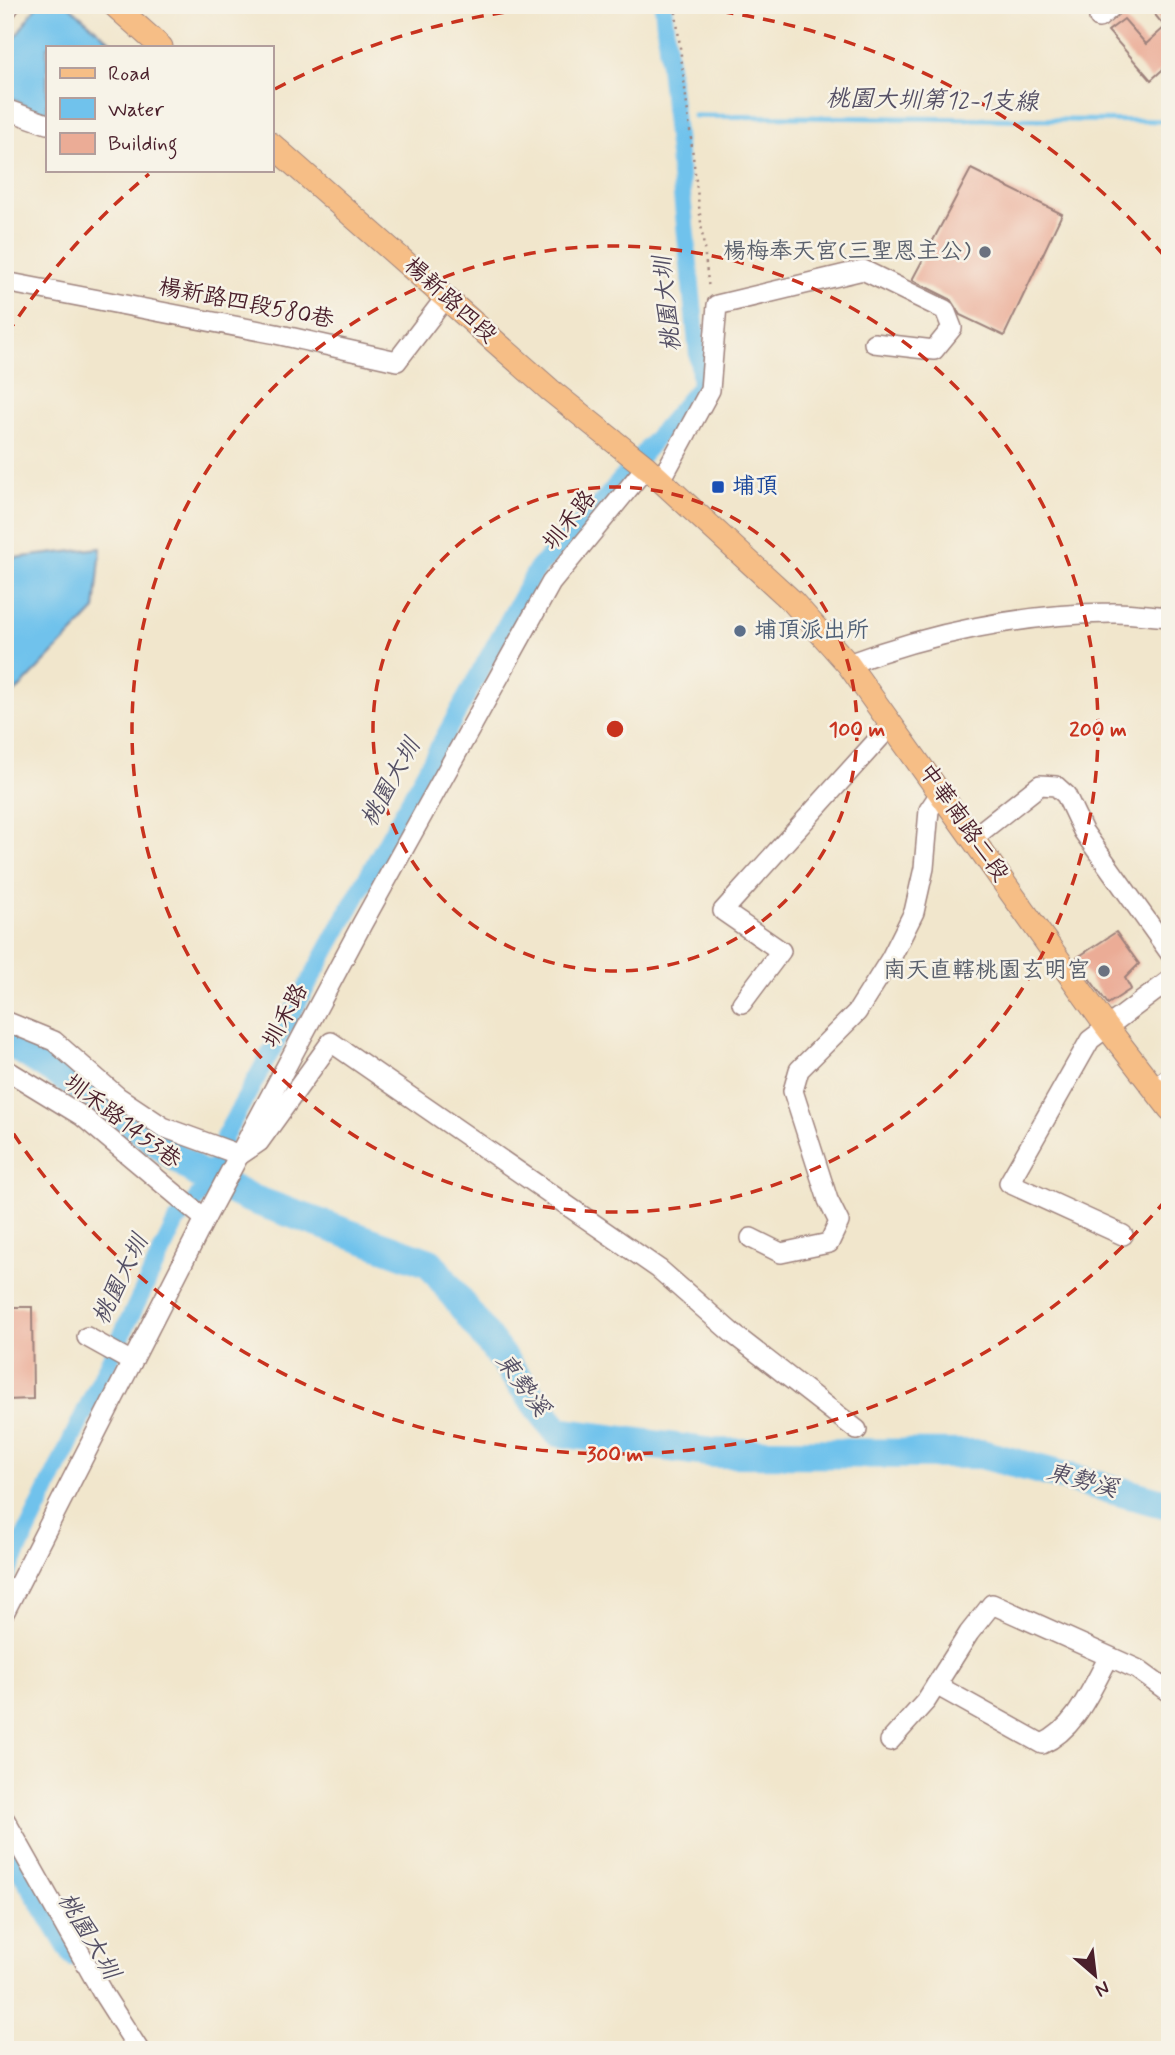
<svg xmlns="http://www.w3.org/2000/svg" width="1175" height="2055" viewBox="0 0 1175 2055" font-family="Mynerve,'LXGW WenKai TC',sans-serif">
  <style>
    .water { fill: #70c2ec; stroke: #5d708c; stroke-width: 2 }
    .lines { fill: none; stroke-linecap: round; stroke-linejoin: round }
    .stream { stroke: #70c2ec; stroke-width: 5 }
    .canal { stroke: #70c2ec; stroke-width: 18 }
    .river { stroke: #70c2ec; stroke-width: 30 }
    .building { fill: #ebac96 }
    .minor-casing { stroke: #9e827c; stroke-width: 22 }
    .major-casing { stroke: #9e827c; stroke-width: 25 }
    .path { stroke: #9e827c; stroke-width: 2.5; stroke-dasharray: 2 5; stroke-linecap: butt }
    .minor { stroke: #fff; stroke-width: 19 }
    .major { stroke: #f6be86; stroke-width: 23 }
    .ring { fill: none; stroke: #c8321e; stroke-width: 3.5; stroke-dasharray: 12 9 }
    .worship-dot { fill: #6b7280; stroke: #f7f3e8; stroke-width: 2.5 }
    .transit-dot { fill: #1a4fb4; stroke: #f7f3e8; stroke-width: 2.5 }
    .service-dot { fill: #5c6f8a; stroke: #f7f3e8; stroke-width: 2.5 }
    .labels { text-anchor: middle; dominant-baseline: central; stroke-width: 5; stroke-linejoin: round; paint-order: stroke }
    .worship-label { font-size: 23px; fill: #5b616d; stroke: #f7f3e8; text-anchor: end }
    .street-label { font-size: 23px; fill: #4a1f2b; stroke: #f7f3e8 }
    .transit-label { font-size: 23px; fill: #164399; stroke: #f7f3e8; text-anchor: start }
    .service-label { font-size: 23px; fill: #4e5e75; stroke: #f7f3e8; text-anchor: start }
    .water-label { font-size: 24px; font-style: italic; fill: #555065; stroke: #f7f3e8 }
    .centre { fill: #c8321e; stroke: #f7f3e8; stroke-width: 3.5 }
    .ring-label { font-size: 21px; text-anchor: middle; font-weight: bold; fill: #c8321e; stroke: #f7f3e8; stroke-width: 5; stroke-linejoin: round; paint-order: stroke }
  </style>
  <rect width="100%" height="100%" fill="#f7f3e8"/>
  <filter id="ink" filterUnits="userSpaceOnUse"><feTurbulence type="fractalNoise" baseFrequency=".0143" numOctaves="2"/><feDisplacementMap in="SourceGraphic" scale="14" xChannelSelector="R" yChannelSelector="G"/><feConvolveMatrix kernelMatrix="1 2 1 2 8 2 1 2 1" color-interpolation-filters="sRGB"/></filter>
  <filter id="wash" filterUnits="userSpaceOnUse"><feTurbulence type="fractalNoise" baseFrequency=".00686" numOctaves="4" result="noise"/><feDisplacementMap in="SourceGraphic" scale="28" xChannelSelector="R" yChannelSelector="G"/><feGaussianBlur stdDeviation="1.57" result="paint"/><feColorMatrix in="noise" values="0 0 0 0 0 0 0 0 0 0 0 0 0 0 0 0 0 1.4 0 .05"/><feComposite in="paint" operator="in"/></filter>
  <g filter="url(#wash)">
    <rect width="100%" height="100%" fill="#f1e6cc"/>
    <g class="water">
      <path d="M 37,5 L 68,5 L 117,47 L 47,47 L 47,118 L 5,94 L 5,53 Z"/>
      <path d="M 101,548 L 95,610 L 14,694 L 5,692 L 5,559 Z"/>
    </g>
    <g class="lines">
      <g class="stream">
        <path d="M 694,116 L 1170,121"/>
        <path d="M 676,117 L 681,116"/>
      </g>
      <g class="canal">
        <path d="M 5,1578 L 176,1222 C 201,1197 219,1172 224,1137 L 536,570 L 601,503 L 701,385 L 663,5"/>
        <path d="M 5,1847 L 72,1957"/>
      </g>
      <path class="river" d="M 5,1039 L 109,1106 L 198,1173 L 246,1197 L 430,1263 L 558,1432 L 714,1453 L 981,1454 L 1170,1505"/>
    </g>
    <g id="blocks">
      <g class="building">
        <path d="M 1147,5 L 1170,5 L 1170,63 L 1151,80 L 1108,31 L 1124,19 L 1146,44 L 1165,27 Z"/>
        <path d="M 971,169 L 1062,214 L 1004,336 L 960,315 L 950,299 L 912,280 Z"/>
        <path d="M 1116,932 L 1139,964 L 1125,978 L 1131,989 L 1108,1004 L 1075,959 Z"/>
        <path d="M 5,1307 L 32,1307 L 33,1399 L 5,1400 Z"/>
      </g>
    </g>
  </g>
  <g filter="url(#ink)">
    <use href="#blocks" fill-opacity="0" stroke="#9e827c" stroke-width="2"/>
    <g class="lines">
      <defs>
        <g id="minor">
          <path d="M 5,12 L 10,5"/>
          <path d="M 1099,18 L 1114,5"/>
          <path d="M 5,109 L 47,124"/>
          <path d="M 5,282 L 276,334 L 397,361 L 446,297"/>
          <path d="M 660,482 L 710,390 L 717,305 L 863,270 L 945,310 L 952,328 L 934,350 L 874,343"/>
          <path d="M 848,664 C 930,633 1023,614 1111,613 C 1130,612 1150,616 1170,617"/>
          <path d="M 973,838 L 1040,785 L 1056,786 L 1066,795 L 1083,831 L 1170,953"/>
          <path d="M 742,1003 L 781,951 L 723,911 L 892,724"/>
          <path d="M 5,1021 L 54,1041 L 118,1097 L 163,1127 L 240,1155 L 259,1142 L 331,1042 L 659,1269 L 732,1333 L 857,1430"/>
          <path d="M 5,1069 L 82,1116 L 205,1219"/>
          <path d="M 1155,1088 L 1170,1077"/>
          <path d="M 1123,1235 L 1009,1183 L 1090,1040 L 1170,980"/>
          <path d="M 751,1238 L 781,1253 L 829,1243 L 839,1222 L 828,1200 L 793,1091 L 799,1070 L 857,1012 L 891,958 L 914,912 L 924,868 L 929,810 L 941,792"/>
          <path d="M 87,1337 L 132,1362"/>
          <path d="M 5,1611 L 205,1219 L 362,924 L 551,583 L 646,467"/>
          <path d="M 936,1685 L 1042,1744 C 1076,1729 1091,1689 1109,1657"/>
          <path d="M 890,1741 L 926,1701 L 969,1633 L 992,1604 L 1137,1669 L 1170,1693"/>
          <path d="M 5,1820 L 102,1992 L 139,2050"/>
        </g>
        <g id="major">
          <path d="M 114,5 L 161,47"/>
          <path d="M 271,144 L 550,390 L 646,467 L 793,602 L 848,664 L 1106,1026 L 1170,1109"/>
        </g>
      </defs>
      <use href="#minor" class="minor-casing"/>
      <use href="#major" class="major-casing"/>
      <path class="path" d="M 675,5 L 709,290"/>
      <use href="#minor" class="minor"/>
      <use href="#major" class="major"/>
    </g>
  </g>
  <g class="ring">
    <circle cx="615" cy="729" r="242"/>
    <circle cx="615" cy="729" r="483"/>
    <path d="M1166 1200A725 725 0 0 1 7 1124M7 334A725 725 0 0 1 149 174M275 89A725 725 0 0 1 571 5M659 5A725 725 0 0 1 1166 258"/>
  </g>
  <g class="worship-dot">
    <circle cx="985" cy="252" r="7"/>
    <circle cx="1104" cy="971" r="7"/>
  </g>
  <rect class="transit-dot" x="711" y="480" width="14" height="14" rx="3.5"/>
  <circle class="service-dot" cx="740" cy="631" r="7"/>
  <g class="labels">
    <g class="worship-label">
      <text x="971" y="252">楊梅奉天宮(三聖恩主公)</text>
      <text x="1090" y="971">南天直轄桃園玄明宮</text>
    </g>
    <g class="street-label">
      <text transform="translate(450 301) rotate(42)">楊新路四段</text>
      <text transform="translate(246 304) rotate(11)">楊新路四段580巷</text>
      <text transform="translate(570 521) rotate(-51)">圳禾路</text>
      <text transform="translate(963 823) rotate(55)">中華南路二段</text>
      <text transform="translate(286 1016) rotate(-62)">圳禾路</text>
      <text transform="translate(122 1122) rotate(37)">圳禾路1453巷</text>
    </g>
    <g class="transit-label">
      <text x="732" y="487">埔頂</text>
    </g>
    <g class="service-label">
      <text x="754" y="631">埔頂派出所</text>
    </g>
    <g class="water-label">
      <text transform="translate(932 101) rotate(1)">桃園大圳第12-1支線</text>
      <text transform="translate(668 304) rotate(-96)">桃園大圳</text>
      <text transform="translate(391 783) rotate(-61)">桃園大圳</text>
      <text transform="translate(121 1280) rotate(-64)">桃園大圳</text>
      <text transform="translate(522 1385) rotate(53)">東勢溪</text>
      <text transform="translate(1082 1481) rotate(15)">東勢溪</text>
      <text transform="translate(88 1936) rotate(59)">桃園大圳</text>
    </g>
  </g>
  <circle cx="615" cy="729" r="10" class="centre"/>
  <g class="ring-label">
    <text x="857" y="736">100 m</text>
    <text x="1098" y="736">200 m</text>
    <text x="615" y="1461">300 m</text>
  </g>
  <rect width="1175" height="2055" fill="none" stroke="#f7f3e8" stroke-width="28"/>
  <rect x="46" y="46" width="228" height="126" fill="#f7f3e8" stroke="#b29e9c" stroke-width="2"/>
  <rect x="60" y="68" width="35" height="10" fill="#f6be86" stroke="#b29e9c" stroke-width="2"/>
  <text x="108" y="80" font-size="21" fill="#4a1f2b">Road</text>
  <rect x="60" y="98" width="35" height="21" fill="#70c2ec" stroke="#b29e9c" stroke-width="2"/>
  <text x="108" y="116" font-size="21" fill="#4a1f2b">Water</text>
  <rect x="60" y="133" width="35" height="21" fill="#ebac96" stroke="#b29e9c" stroke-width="2"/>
  <text x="108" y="150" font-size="21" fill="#4a1f2b">Building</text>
  <g transform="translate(1095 1975) rotate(152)" stroke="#f7f3e8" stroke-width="5" paint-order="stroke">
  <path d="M0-5L12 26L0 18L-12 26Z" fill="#4a1f2b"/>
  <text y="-10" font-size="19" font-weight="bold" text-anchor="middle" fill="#4a1f2b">N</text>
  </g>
</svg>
